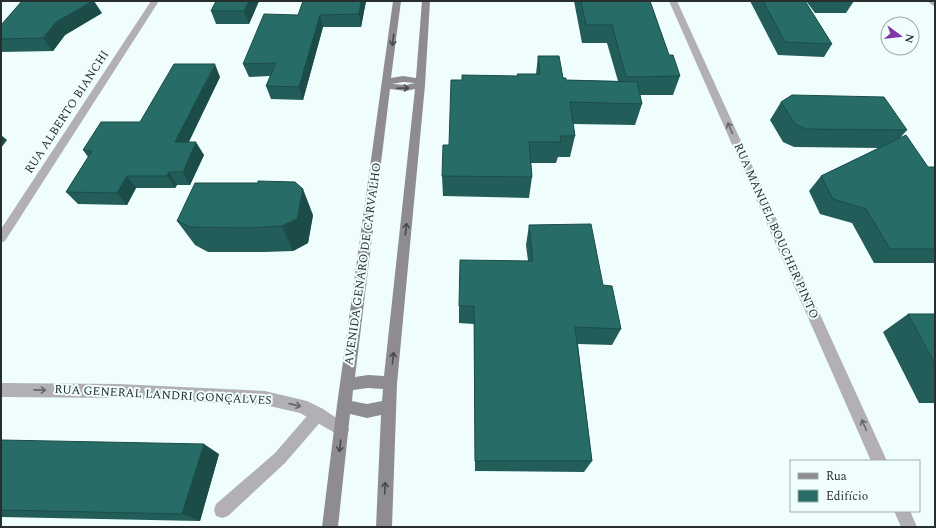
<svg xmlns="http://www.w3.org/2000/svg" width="936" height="528" viewBox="0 0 936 528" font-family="Spectral,serif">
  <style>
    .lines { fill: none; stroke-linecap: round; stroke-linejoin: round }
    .lane { fill: #b2b0b4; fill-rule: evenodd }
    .street { fill: #b2b0b4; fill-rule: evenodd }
    .secondary { fill: #8f8b92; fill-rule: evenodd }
    .wall { fill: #225d59 }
    .shaded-wall { fill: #1b4c48 }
    .building { fill: #276c67; stroke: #1b4c48 }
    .oneway { stroke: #474a4b }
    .oneway2 { stroke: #66686a }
    .labels { text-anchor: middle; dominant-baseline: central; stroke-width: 4; stroke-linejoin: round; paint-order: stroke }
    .street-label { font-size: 12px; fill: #282e2d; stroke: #effefd }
  </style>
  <rect width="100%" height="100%" fill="#effefd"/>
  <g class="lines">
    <path class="lane" d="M 318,407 L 323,409 L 325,414 L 323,419 L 285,463 L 228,516 L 222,518 L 216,516 L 214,510 L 216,504 L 275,453 L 313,409 Z"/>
    <g class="street">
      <path d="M 151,1 L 159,1 L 5,241 L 1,243 L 1,229 Z"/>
      <path d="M 669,1 L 677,1 L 887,461 L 871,461 Z"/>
      <path d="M 927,1 L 935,1 L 935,7 Z"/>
      <path d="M 1,383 L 119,384 L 265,391 L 307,401 L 323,409 L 347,425 L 349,430 L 347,435 L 342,437 L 300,413 L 265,405 L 119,398 L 1,397 Z"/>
      <path d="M 894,511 L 910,511 L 917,527 L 901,527 Z"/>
    </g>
    <path class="secondary" d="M 393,1 L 401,1 L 391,78 L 403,76 L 416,78 L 422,1 L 430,1 L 425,85 L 397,384 L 392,527 L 376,527 L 381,415 L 367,418 L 350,414 L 338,527 L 322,527 L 337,405 ZM 403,82 L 415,83 L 406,85 L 392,84 ZM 390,89 L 406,91 L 415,89 L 384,376 L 368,375 L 355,377 ZM 368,388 L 383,389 L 382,401 L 367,404 L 352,401 L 353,390 Z"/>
  </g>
  <g class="wall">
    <path d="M 216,1 L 259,1 L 249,24 L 216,24 L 211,11 Z"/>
    <path d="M 366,1 L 361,27 L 323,27 L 303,100 L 271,99 L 266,86 L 270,76 L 249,77 L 243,64 L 298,15 Z"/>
    <path d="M 574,1 L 650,1 L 669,55 L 680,76 L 673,95 L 640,95 L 642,104 L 635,125 L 573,124 L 575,136 L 570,157 L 558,157 L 556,163 L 531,163 L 532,177 L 529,198 L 443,196 L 442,176 L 449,145 L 517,76 L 536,74 L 538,56 L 566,80 L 618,81 L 607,43 L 582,43 Z"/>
    <path d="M 750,1 L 805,1 L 832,44 L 824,57 L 778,55 Z"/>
    <path d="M 806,1 L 854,1 L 846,13 L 815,13 Z"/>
    <path d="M 102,13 L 65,35 L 53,51 L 1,52 L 1,25 Z"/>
    <path d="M 220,77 L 189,142 L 204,155 L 190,185 L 177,185 L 175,188 L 136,188 L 127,205 L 78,204 L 66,192 L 88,157 L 83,150 L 140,122 Z"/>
    <path d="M 781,102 L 907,130 L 900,138 L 928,167 L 935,167 L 935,263 L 874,263 L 852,223 L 820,214 L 809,191 L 821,176 L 879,148 L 794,147 L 783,142 L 770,120 Z"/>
    <path d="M 313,215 L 308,243 L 293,251 L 264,252 L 208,252 L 195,245 L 177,221 Z"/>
    <path d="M 529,225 L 603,285 L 621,329 L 612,345 L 578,344 L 592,461 L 584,472 L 475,471 L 474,324 L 459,323 L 459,306 L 528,261 L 526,245 Z"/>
    <path d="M 908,314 L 935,314 L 935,403 L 919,403 L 883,332 Z"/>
    <path d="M 1,440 L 219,454 L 200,521 L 1,517 Z"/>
  </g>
  <g class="shaded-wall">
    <path d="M 92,1 L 94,1 L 102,13 L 65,35 L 53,51 L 43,38 L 56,22 Z"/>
    <path d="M 249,1 L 259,1 L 249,24 L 244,11 Z"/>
    <path d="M 361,1 L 366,1 L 361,27 L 359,14 Z"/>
    <path d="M 320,15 L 323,27 L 303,100 L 299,87 Z"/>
    <path d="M 215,64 L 220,77 L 182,155 L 175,142 Z"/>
    <path d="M 1,135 L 7,140 L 1,148 Z"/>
    <path d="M 196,142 L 204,155 L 190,185 L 183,172 Z"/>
    <path d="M 169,172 L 177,185 L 175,188 L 167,176 Z"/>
    <path d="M 127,176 L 136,188 L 127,205 L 117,193 Z"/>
    <path d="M 303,189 L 313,215 L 308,243 L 293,251 L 282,226 Z"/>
    <path d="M 204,444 L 219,454 L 200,521 L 182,514 Z"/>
  </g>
  <g class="building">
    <path d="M 22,1 L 92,1 L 56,22 L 43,38 L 1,39 L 1,25 Z"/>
    <path d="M 216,1 L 249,1 L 244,11 L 211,11 Z"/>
    <path d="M 303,1 L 361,1 L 359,14 L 320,15 L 299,87 L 266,86 L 276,63 L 243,64 L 264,14 L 298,15 Z"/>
    <path d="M 581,1 L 650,1 L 669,55 L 673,55 L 680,76 L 626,77 L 612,25 L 586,25 Z"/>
    <path d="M 763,1 L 805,1 L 832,44 L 785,42 Z"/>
    <path d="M 538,56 L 559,56 L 563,78 L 566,78 L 566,80 L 637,82 L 642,104 L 570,102 L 575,136 L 560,136 L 561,142 L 529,142 L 532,177 L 442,176 L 443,145 L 449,145 L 451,80 L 462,80 L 462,75 L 518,76 L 517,74 L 540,74 Z"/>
    <path d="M 174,64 L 215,64 L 175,142 L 196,142 L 183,172 L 169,172 L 167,176 L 127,176 L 117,193 L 66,192 L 92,151 L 83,150 L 101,122 L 140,122 Z"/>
    <path d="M 792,95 L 884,97 L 907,130 L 806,129 L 795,124 L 781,102 Z"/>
    <path d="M 906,135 L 928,167 L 935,167 L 935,249 L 890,249 L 866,209 L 833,199 L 821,176 Z"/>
    <path d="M 258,181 L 295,182 L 303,189 L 297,219 L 282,226 L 250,228 L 191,227 L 177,221 L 195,183 L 258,183 Z"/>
    <path d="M 591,224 L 603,285 L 612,286 L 621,329 L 575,327 L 592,461 L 475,461 L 474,306 L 459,306 L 460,260 L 533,261 L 529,225 Z"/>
    <path d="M 908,314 L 935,314 L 935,364 Z"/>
    <path d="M 1,440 L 204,444 L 182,514 L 1,510 Z"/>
  </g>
  <defs><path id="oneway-shaft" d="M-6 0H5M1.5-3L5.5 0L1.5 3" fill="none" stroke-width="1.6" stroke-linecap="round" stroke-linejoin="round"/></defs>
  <g class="oneway">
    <use href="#oneway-shaft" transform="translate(393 40) rotate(97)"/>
    <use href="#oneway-shaft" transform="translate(403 88) rotate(-2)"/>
    <use href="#oneway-shaft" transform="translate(406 229) rotate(-84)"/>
    <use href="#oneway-shaft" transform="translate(393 358) rotate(-84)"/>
    <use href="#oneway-shaft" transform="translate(340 446) rotate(97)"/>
    <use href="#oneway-shaft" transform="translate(385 488) rotate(-87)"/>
  </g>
  <g class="oneway2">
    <use href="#oneway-shaft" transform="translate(730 128) rotate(-114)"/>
    <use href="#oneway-shaft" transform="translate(40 390) rotate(1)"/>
    <use href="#oneway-shaft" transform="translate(295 405) rotate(13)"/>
    <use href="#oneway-shaft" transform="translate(864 425) rotate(-114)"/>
  </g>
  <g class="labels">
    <g class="street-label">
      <text transform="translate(67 112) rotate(-57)">RUA ALBERTO BIANCHI</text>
      <text transform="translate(776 231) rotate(66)">RUA MANUEL BOUCHER PINTO</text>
      <text transform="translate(363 264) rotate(-82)">AVENIDA GENARO DE CARVALHO</text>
      <text transform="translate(163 395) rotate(3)">RUA GENERAL LANDRI GONÇALVES</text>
    </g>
  </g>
  <rect width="936" height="528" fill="none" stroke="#282e2d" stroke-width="4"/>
  <rect x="790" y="460" width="130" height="52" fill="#effefd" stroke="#9fabaa"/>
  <rect x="798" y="473" width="20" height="6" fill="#8f8b92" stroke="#9fabaa"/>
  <text x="826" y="480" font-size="12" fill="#282e2d">Rua</text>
  <rect x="798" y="490" width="20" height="12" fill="#276c67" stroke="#9fabaa"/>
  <text x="826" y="500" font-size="12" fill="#282e2d">Edifício</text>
  <g transform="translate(900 36) rotate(105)"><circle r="19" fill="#effefd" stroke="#9fabaa"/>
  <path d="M0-3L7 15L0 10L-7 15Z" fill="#8037a9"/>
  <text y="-6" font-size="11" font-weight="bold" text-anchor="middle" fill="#282e2d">N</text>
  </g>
</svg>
